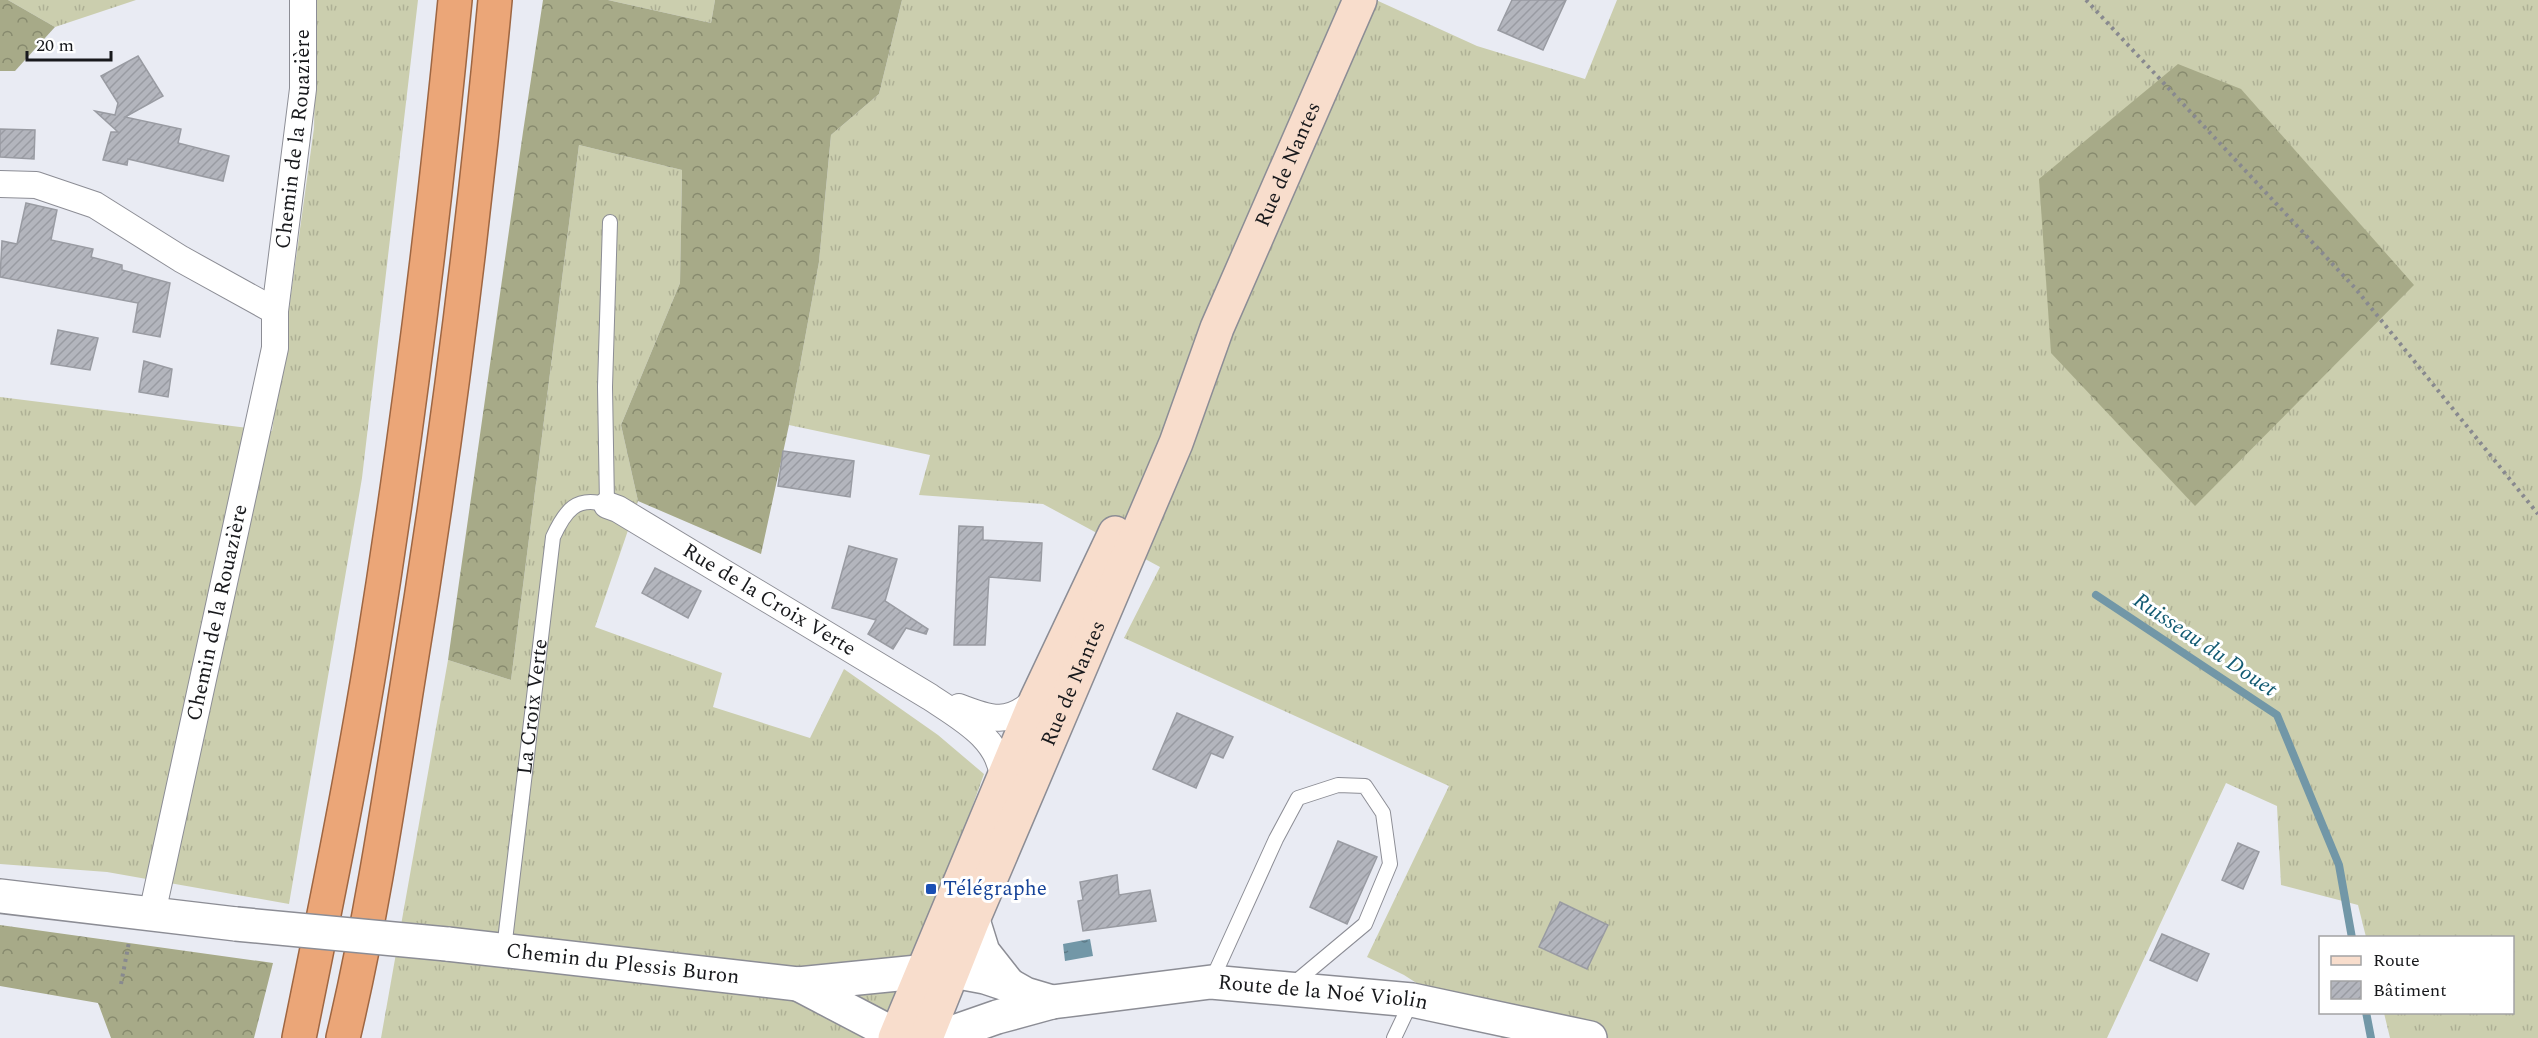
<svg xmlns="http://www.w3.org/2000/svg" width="2538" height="1038" viewBox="0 0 2538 1038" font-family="Spectral,serif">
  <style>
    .grass { fill: url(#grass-tufts) }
    .forest { fill: url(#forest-crowns) }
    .water { fill: url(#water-ripples) }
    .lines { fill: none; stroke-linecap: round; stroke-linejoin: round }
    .stream { stroke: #7297a7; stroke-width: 8 }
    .building { fill: url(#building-hatch); stroke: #999ba2; stroke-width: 1.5 }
    .service-casing { stroke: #8c8d95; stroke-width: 16 }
    .minor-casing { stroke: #8c8d95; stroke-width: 28 }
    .tertiary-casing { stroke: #8c8d95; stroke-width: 36 }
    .secondary-casing { stroke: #8c8d95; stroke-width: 36 }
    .trunk-casing { stroke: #9e6642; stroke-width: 36 }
    .path { stroke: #88898f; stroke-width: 4; stroke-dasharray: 3 4.5; stroke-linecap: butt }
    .service { stroke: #fff; stroke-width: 14 }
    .minor { stroke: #fff; stroke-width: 26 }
    .tertiary { stroke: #fff; stroke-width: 33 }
    .secondary { stroke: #f8ddcc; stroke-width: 33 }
    .trunk { stroke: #eba678; stroke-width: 33 }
    .tertiary-bridge-casing { stroke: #8c8d95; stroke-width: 36; stroke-linecap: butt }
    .tertiary-bridge { stroke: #fff; stroke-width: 33 }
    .transit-dot { fill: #1a4fb4; stroke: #fff; stroke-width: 2 }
    .labels { text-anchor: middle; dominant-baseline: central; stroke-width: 6; stroke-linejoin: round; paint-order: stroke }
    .street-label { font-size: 21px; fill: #18191c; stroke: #fff }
    .transit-label { font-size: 21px; fill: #164399; stroke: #fff; text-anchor: start }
    .water-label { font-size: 22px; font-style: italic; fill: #115a72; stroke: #fff }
  </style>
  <defs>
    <pattern id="grass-tufts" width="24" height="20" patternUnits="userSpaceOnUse" patternTransform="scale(1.5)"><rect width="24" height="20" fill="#cbceae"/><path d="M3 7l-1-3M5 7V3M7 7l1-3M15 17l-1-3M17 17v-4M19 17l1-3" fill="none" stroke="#aeb095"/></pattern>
    <pattern id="forest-crowns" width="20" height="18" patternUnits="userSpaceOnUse" patternTransform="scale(1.5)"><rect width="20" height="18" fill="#a7aa88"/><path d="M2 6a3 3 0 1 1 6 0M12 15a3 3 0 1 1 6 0" fill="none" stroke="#878a6e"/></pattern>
    <pattern id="water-ripples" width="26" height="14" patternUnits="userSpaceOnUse" patternTransform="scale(1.5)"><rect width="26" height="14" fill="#7297a7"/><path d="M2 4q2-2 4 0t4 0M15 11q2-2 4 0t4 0" fill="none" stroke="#5d7a87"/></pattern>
    <pattern id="building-hatch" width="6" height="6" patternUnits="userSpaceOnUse" patternTransform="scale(1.5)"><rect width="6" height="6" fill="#b3b5bd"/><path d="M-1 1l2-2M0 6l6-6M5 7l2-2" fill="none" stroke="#999ba2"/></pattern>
  </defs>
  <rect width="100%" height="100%" fill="#e9ebf3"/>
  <g class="grass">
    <path d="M 8,0 L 136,0 L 55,27 Z"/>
    <path d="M 317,0 L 418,0 L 362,478 L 289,904 L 107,872 L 0,864 L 0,397 L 272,431 L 314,128 Z"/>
    <path d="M 608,0 L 715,0 L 711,23 Z"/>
    <path d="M 902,0 L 1376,0 L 1477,46 L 1585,79 L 1617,0 L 2538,0 L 2538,1038 L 2390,1038 L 2384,1013 L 2512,1012 L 2512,938 L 2366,937 L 2358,905 L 2281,885 L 2277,806 L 2226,783 L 2107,1038 L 1502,1038 L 1404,975 L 1367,957 L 1449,786 L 1124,638 L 1160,567 L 1043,504 L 919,495 L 930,455 L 789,425 L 819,262 L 831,135 L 879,94 Z"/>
    <path d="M 579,145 L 682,170 L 680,283 L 621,425 L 638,501 L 595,627 L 722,673 L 713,707 L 810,738 L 844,669 L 938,735 L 984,774 L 933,915 L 874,1038 L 381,1038 L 448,660 L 511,680 Z"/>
  </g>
  <g class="forest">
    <path d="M 0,0 L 8,0 L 55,27 L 15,71 L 0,71 Z"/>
    <path d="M 543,0 L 608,0 L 711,23 L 715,0 L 902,0 L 879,94 L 831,135 L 819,262 L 789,425 L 761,554 L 638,501 L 621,425 L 680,283 L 682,170 L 579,145 L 511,680 L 448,660 L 523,132 Z"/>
    <path d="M 2178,64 L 2241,89 L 2414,285 L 2195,506 L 2051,353 L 2039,179 Z"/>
    <path d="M 0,925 L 273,963 L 254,1038 L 111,1038 L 98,1003 L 0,986 Z"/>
  </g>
  <path class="water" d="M 1090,939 L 1093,956 L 1065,961 L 1063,944 Z"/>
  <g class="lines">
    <g class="stream">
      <path d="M 2096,595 L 2277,715 L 2339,865 L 2352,938"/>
      <path d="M 2366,1012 L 2371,1038"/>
    </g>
  </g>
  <g class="building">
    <path d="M 1512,0 L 1566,0 L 1543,50 L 1498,30 Z"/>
    <path d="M 138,56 L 163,96 L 125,117 L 181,129 L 178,143 L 229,156 L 223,181 L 128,159 L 127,165 L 103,160 L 111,132 L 118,132 L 95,111 L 115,115 L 118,103 L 101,76 Z"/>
    <path d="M 0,129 L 35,130 L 34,159 L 0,157 Z"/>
    <path d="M 26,203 L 57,210 L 51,240 L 93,249 L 91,257 L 122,265 L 122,270 L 170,283 L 160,337 L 133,332 L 138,303 L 0,277 L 2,241 L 17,244 Z"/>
    <path d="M 58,330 L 98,338 L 90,370 L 51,364 Z"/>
    <path d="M 144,361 L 172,369 L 168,397 L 139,392 Z"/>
    <path d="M 783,451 L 854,461 L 850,497 L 778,486 Z"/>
    <path d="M 959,526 L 983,527 L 983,540 L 1042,543 L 1040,581 L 989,577 L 985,645 L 954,645 Z"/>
    <path d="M 849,546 L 897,559 L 885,601 L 928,629 L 926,634 L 906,628 L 893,649 L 868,634 L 876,620 L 832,608 Z"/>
    <path d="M 655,568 L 701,591 L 688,618 L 642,593 Z"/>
    <path d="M 1177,713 L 1233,737 L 1223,758 L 1211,753 L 1196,788 L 1153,769 Z"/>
    <path d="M 1338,841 L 1377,857 L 1347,924 L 1310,907 Z"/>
    <path d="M 2238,843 L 2259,852 L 2243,889 L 2222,880 Z"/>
    <path d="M 1117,875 L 1119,895 L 1150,890 L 1156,921 L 1083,931 L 1078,901 L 1083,900 L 1080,882 Z"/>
    <path d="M 1560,902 L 1608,925 L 1587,969 L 1539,947 Z"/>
    <path d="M 2162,934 L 2209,954 L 2197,981 L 2150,960 Z"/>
  </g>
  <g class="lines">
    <defs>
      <g id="service">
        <path id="s1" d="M 504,949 L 553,537 C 565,511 576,495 607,505 L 605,387 L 610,222"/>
        <path d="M 1211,982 L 1276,839 L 1298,798 L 1338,785 L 1365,786 L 1383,813 L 1390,864 L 1365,924 L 1292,985"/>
        <path d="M 1394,1038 L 1412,1000"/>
      </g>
      <g id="minor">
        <path d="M 0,184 L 36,185 L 95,205 L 181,259 L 275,311"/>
        <path id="s2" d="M 607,505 L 618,509 L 930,697 C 961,718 1000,738 1003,778"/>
        <path d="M 959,707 C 992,720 1008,725 1036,700"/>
        <path id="s3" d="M 155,915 L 155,900 L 275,348 L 275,311 L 303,89 L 303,0"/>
      </g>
      <g id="tertiary">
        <path d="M 0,896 L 236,924"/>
        <path d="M 973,920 L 983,952 L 1009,985"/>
        <path id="s4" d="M 447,944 L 798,984 L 928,971 L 953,971 L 985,977 L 1009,985 L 1025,994 L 1052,1002"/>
        <path d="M 798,984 L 882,1028 L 897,1032 L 925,1028"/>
        <path id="s5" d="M 944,1038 L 951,1033 L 997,1017 L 1052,1002 L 1211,982 L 1412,1000 L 1590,1038"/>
      </g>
      <g id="secondary">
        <path d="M 895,1038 L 1036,700 L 1115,533"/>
        <path id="s6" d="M 926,1038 L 973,920 L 1176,443 L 1217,328 L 1360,0"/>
      </g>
      <g id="trunk">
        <path d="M 299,1038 C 325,910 351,783 372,654 C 407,437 434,219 455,0"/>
        <path d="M 343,1038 C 371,920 389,800 408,680 C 445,455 474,228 495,0"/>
      </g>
    </defs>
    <use href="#service" class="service-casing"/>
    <use href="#minor" class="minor-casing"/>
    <use href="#tertiary" class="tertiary-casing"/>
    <use href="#secondary" class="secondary-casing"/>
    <use href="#trunk" class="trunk-casing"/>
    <g class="path">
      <path d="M 2086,0 L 2355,288 L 2538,514"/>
      <path d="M 121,984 L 129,942"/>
    </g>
    <use href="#service" class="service"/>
    <use href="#minor" class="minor"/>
    <use href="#tertiary" class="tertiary"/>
    <use href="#secondary" class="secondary"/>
    <use href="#trunk" class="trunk"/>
    <defs>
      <path id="tertiary-bridge" d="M 236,924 L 447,944"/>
    </defs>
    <use href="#tertiary-bridge" class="tertiary-bridge-casing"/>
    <use href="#tertiary-bridge" class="tertiary-bridge"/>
  </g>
  <rect class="transit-dot" x="925" y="883" width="12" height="12" rx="3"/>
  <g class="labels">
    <g class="street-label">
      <text stroke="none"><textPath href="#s3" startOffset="790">Chemin de la Rouazière</textPath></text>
      <text stroke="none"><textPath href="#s6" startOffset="946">Rue de Nantes</textPath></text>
      <text stroke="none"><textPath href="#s2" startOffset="188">Rue de la Croix Verte</textPath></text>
      <text stroke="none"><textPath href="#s3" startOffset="309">Chemin de la Rouazière</textPath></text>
      <text stroke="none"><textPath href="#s6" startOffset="384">Rue de Nantes</textPath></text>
      <text stroke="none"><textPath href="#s1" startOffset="244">La Croix Verte</textPath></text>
      <text stroke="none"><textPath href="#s4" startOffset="177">Chemin du Plessis Buron</textPath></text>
      <text stroke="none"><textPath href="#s5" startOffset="387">Route de la Noé Violin</textPath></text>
    </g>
    <g class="transit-label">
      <text x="943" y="889">Télégraphe</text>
    </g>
    <g class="water-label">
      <text transform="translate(2205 645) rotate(34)">Ruisseau du Douet</text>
    </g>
  </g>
  <rect x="2319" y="936" width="195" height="78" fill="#ffffff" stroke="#a3a3a4" stroke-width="1.5"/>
  <rect x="2331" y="956" width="30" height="9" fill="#f8ddcc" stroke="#a3a3a4" stroke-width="1.5"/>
  <text x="2373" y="966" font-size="18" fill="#18191c">Route</text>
  <rect x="2331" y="981" width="30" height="18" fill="url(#building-hatch)" stroke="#a3a3a4" stroke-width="1.5"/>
  <text x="2373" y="996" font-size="18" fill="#18191c">Bâtiment</text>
  <path d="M27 51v9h84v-9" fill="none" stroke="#18191c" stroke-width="3"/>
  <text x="36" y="51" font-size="18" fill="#18191c" stroke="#ffffff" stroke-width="4.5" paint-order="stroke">20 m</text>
</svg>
